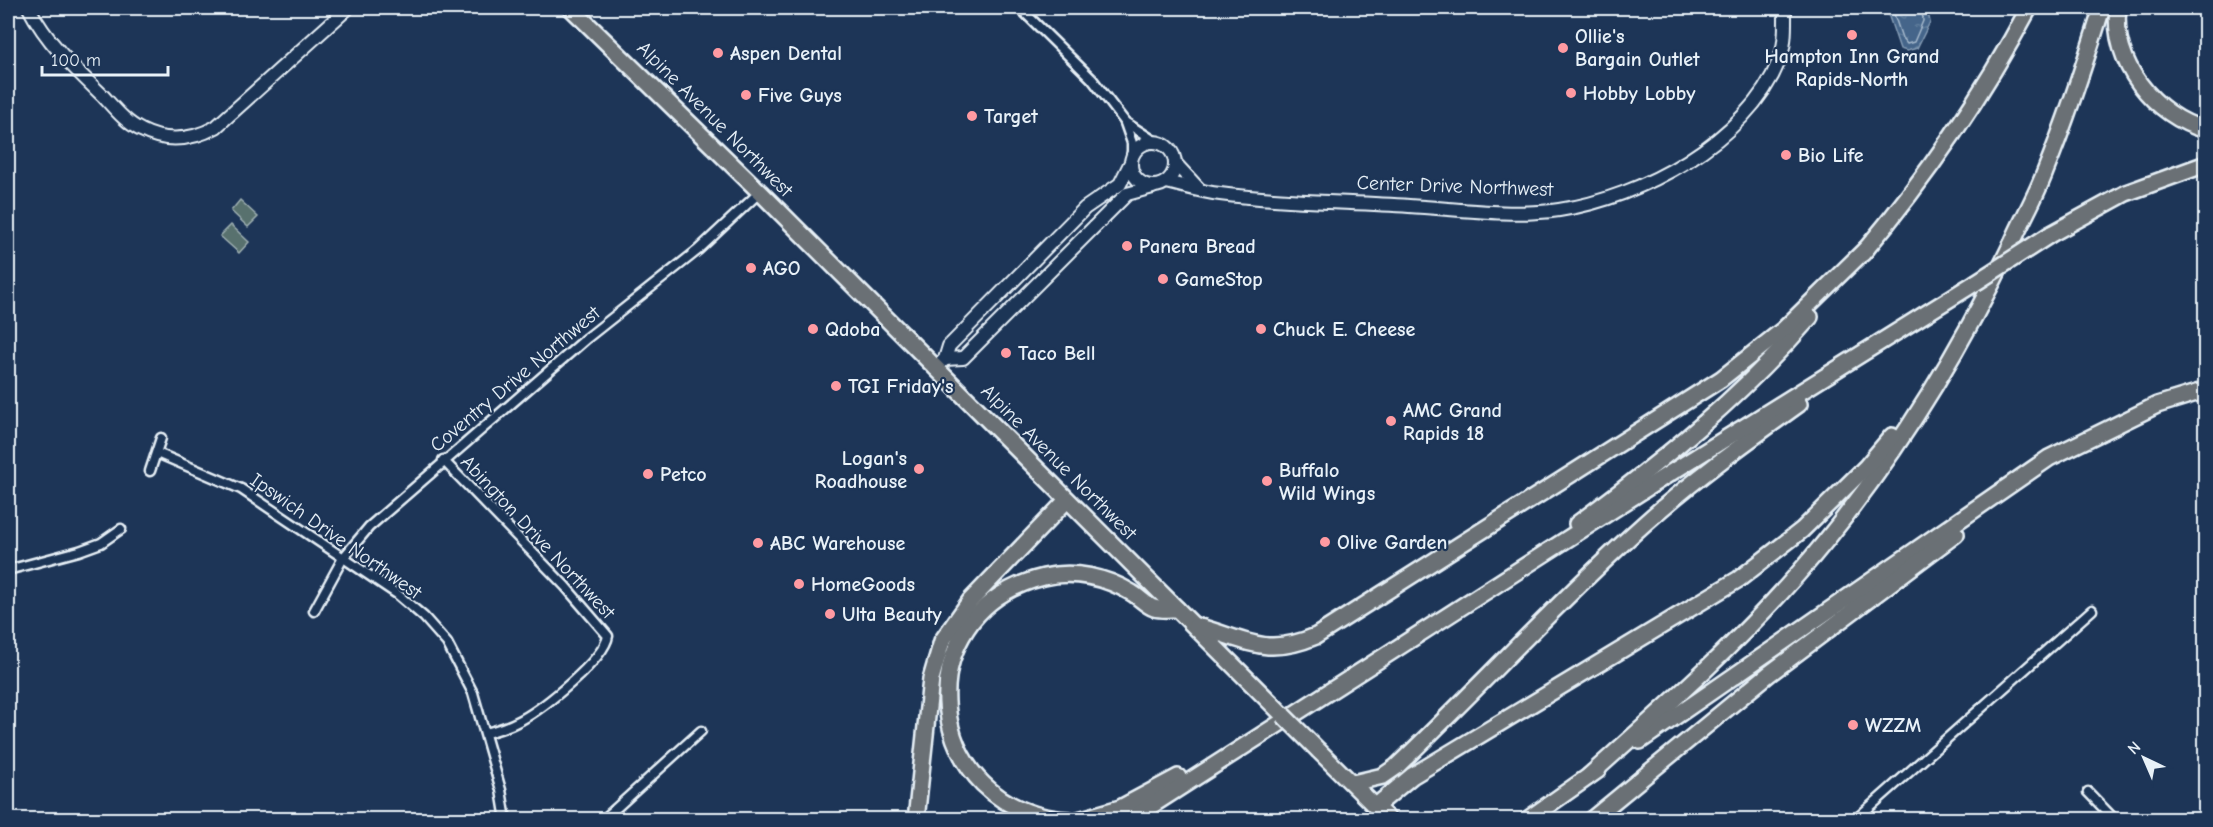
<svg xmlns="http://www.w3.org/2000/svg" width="2213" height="827" viewBox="0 0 2213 827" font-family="'Comic Neue',sans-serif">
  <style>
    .green { fill: #58716e; stroke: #a0b1b3; stroke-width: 1.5 }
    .water { fill: url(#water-ripples); stroke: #869db6; stroke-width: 1.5 }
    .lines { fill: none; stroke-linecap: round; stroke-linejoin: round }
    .shore { stroke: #a6b9cc; stroke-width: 1.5 }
    .street-casing { stroke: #e8f1f8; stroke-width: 13 }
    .secondary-casing { stroke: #e8f1f8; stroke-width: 16 }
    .highway-casing { stroke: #e8f1f8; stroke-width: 20 }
    .street { stroke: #1d3557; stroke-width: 8 }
    .secondary { stroke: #1d3557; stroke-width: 12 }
    .highway { stroke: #6a7074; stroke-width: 15 }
    .highway-bridge-casing { stroke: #e8f1f8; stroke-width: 20; stroke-linecap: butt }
    .highway-bridge { stroke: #6a7074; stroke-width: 15 }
    .poi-dot { fill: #ff9aa2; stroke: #1d3557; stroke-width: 2 }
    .labels { text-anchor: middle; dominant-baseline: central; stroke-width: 4.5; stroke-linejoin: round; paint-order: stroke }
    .poi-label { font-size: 20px; font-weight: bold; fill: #e8f1f8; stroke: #1d3557; text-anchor: start }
    .street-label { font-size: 20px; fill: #e8f1f8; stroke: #1d3557 }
  </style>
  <defs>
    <pattern id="water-ripples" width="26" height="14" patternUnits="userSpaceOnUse" patternTransform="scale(1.5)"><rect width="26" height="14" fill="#44658a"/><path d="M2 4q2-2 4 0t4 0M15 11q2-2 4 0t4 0" fill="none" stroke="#5f7c9b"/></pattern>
  </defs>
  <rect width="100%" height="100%" fill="#1d3557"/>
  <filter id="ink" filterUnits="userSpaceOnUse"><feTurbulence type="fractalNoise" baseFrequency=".0167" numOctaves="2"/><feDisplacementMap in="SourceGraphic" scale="12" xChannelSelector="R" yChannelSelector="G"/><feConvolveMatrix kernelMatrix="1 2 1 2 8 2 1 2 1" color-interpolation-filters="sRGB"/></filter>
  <g filter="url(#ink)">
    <g class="green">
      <path d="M 240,200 L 258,217 L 248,227 L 231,211 Z"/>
      <path d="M 231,225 L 249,242 L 239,253 L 220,236 Z"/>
    </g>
    <path class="water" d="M 1886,8 L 1927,8 L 1930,22 L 1917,48 L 1907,51 L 1900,49 Z"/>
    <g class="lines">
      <path class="shore" d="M 1892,8 L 1902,38 L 1907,44 L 1914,42 L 1923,21 L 1922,8"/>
      <defs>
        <g id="street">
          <path d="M 1020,8 L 1092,79 L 1125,122 L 1156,142"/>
          <path d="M 1125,123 L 1132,143 L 1132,157"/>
          <path d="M 157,453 L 241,489 L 397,594 L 424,617 L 447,643 L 473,693 L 501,790 L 506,820"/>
          <path d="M 443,460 L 565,586 L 608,636 C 604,660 543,708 521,720 C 510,726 498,730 486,733"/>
          <path d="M 150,471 L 161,438"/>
          <path d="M 8,570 L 79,551 L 101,543 L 121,529"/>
          <path d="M 314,611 L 343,558 L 369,527 L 587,338 L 698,250 L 760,192"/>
          <path d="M 2088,792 L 2115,820"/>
          <path d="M 603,820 L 701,731"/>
          <path d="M 1855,820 L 2092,610"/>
        </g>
        <g id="secondary">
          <path d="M 29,8 C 47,43 75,69 103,96 C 114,108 126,123 141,130 C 166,143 192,140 216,127 L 348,8"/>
          <circle cx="1153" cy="164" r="22"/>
          <path d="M 1175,163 L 1199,189"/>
          <path d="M 1166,182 C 1184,186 1202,192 1220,194 C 1282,202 1347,202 1409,206 C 1458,209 1511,217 1559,210 C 1640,198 1747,141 1779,61 C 1786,45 1785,25 1785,8"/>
          <path d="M 945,359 L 963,358 L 1127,194 L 1153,187"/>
          <path d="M 935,369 L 945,359 L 949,346 L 1085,208 L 1120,184 L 1130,164"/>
        </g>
        <g id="highway">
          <path d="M 571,8 L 760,192 L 1283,715"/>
          <path d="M 2118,8 C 2111,62 2154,116 2206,130"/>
          <path d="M 2051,234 L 2126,193 L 2206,164"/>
          <path d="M 1862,254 C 1926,178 1982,96 2029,8"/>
          <path d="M 1577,524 C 1660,463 1743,395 1810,317"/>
          <path d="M 1196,626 C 1246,639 1264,658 1316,636 L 1721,379 L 1784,329 L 1867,248"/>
          <path d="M 1640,741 L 2049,458 L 2157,405 L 2206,390"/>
          <path d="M 1319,751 L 1389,820"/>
          <path d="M 1589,776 C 1660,712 1733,648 1796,576 C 1884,476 1955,361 2013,241 C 2023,218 2036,196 2045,172 C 2067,118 2085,63 2102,8"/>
          <path d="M 1353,783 L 1383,776 L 1396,767 C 1480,687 1558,601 1644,524 C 1693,480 1746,442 1799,404"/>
          <path d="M 1376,806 L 1412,776 L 1739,579 L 1802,530 L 1866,467 L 1892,436"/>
          <path d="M 916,820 L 931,679 L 942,641 L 970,601 L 1067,500"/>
          <path d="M 1070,820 C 921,813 901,611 1044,577 C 1074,570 1106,577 1132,593 C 1139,597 1147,606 1154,608 C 1161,610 1170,609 1177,609"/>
          <path d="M 1078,820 L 1120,808 L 1178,777"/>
          <path d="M 1129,820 L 1664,477 L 1975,283"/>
          <path d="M 1527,820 L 1598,770"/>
          <path d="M 1591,820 L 1769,674 L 1956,534"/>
        </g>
      </defs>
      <use href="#street" class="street-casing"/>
      <use href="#secondary" class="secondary-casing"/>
      <use href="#highway" class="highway-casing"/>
      <use href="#street" class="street"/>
      <use href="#secondary" class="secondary"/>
      <use href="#highway" class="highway"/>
      <defs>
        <g id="highway-bridge">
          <path d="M 1975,283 L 2051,234"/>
          <path d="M 1283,715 L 1319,751"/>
        </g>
      </defs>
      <use href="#highway-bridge" class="highway-bridge-casing"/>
      <use href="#highway-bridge" class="highway-bridge"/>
    </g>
  </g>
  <g class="poi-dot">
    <circle cx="1852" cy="35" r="6"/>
    <circle cx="1563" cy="48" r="6"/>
    <circle cx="718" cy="53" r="6"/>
    <circle cx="1571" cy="93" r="6"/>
    <circle cx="746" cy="95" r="6"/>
    <circle cx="972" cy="116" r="6"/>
    <circle cx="1786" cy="155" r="6"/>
    <circle cx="1127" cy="246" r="6"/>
    <circle cx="751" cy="268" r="6"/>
    <circle cx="1163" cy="279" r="6"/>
    <circle cx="813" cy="329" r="6"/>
    <circle cx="1261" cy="329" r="6"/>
    <circle cx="1006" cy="353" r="6"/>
    <circle cx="836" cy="386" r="6"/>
    <circle cx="1391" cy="421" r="6"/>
    <circle cx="919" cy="469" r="6"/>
    <circle cx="648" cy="474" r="6"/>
    <circle cx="1267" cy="481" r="6"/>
    <circle cx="1325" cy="542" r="6"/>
    <circle cx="758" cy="543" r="6"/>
    <circle cx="799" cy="584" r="6"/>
    <circle cx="830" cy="614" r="6"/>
    <circle cx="1853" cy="725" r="6"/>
  </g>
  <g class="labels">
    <g class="poi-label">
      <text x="1575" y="36">Ollie's<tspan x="1575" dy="23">Bargain Outlet</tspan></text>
      <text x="730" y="53">Aspen Dental</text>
      <text x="1852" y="56" text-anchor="middle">Hampton Inn Grand<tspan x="1852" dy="23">Rapids-North</tspan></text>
      <text x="1583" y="93">Hobby Lobby</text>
      <text x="758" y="95">Five Guys</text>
      <text x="984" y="116">Target</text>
      <text x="1798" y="155">Bio Life</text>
      <text x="1139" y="246">Panera Bread</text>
      <text x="763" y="268">AGO</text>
      <text x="1175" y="279">GameStop</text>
      <text x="825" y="329">Qdoba</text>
      <text x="1273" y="329">Chuck E. Cheese</text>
      <text x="1018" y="353">Taco Bell</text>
      <text x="848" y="386">TGI Friday's</text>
      <text x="1403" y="410">AMC Grand<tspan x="1403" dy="23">Rapids 18</tspan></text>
      <text x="907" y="458" text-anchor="end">Logan's<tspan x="907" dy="23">Roadhouse</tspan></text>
      <text x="1279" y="470">Buffalo<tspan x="1279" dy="23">Wild Wings</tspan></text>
      <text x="660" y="474">Petco</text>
      <text x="1337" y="542">Olive Garden</text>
      <text x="770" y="543">ABC Warehouse</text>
      <text x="811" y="584">HomeGoods</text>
      <text x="842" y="614">Ulta Beauty</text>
      <text x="1865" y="725">WZZM</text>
    </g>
    <g class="street-label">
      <text transform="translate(715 119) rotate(45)">Alpine Avenue Northwest</text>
      <text transform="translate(1455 186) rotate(2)">Center Drive Northwest</text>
      <text transform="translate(515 379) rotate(-40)">Coventry Drive Northwest</text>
      <text transform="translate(1059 462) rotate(45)">Alpine Avenue Northwest</text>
      <text transform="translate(336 536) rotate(35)">Ipswich Drive Northwest</text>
      <text transform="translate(538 537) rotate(47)">Abington Drive Northwest</text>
    </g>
  </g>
  <rect width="2213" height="827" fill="none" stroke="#1d3557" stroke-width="30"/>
  <rect x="15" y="15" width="2183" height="797" fill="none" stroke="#e8f1f8" stroke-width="2" filter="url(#ink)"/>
  <g transform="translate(2144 758) rotate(316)" stroke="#1d3557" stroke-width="4.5" paint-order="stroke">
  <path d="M0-4.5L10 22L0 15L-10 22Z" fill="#e8f1f8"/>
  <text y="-9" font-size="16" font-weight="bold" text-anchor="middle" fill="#e8f1f8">N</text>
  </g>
  <path d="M42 66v9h126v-9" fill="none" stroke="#e8f1f8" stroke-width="3"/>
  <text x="51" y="66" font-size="18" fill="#e8f1f8" stroke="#1d3557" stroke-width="4.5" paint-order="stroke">100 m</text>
</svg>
